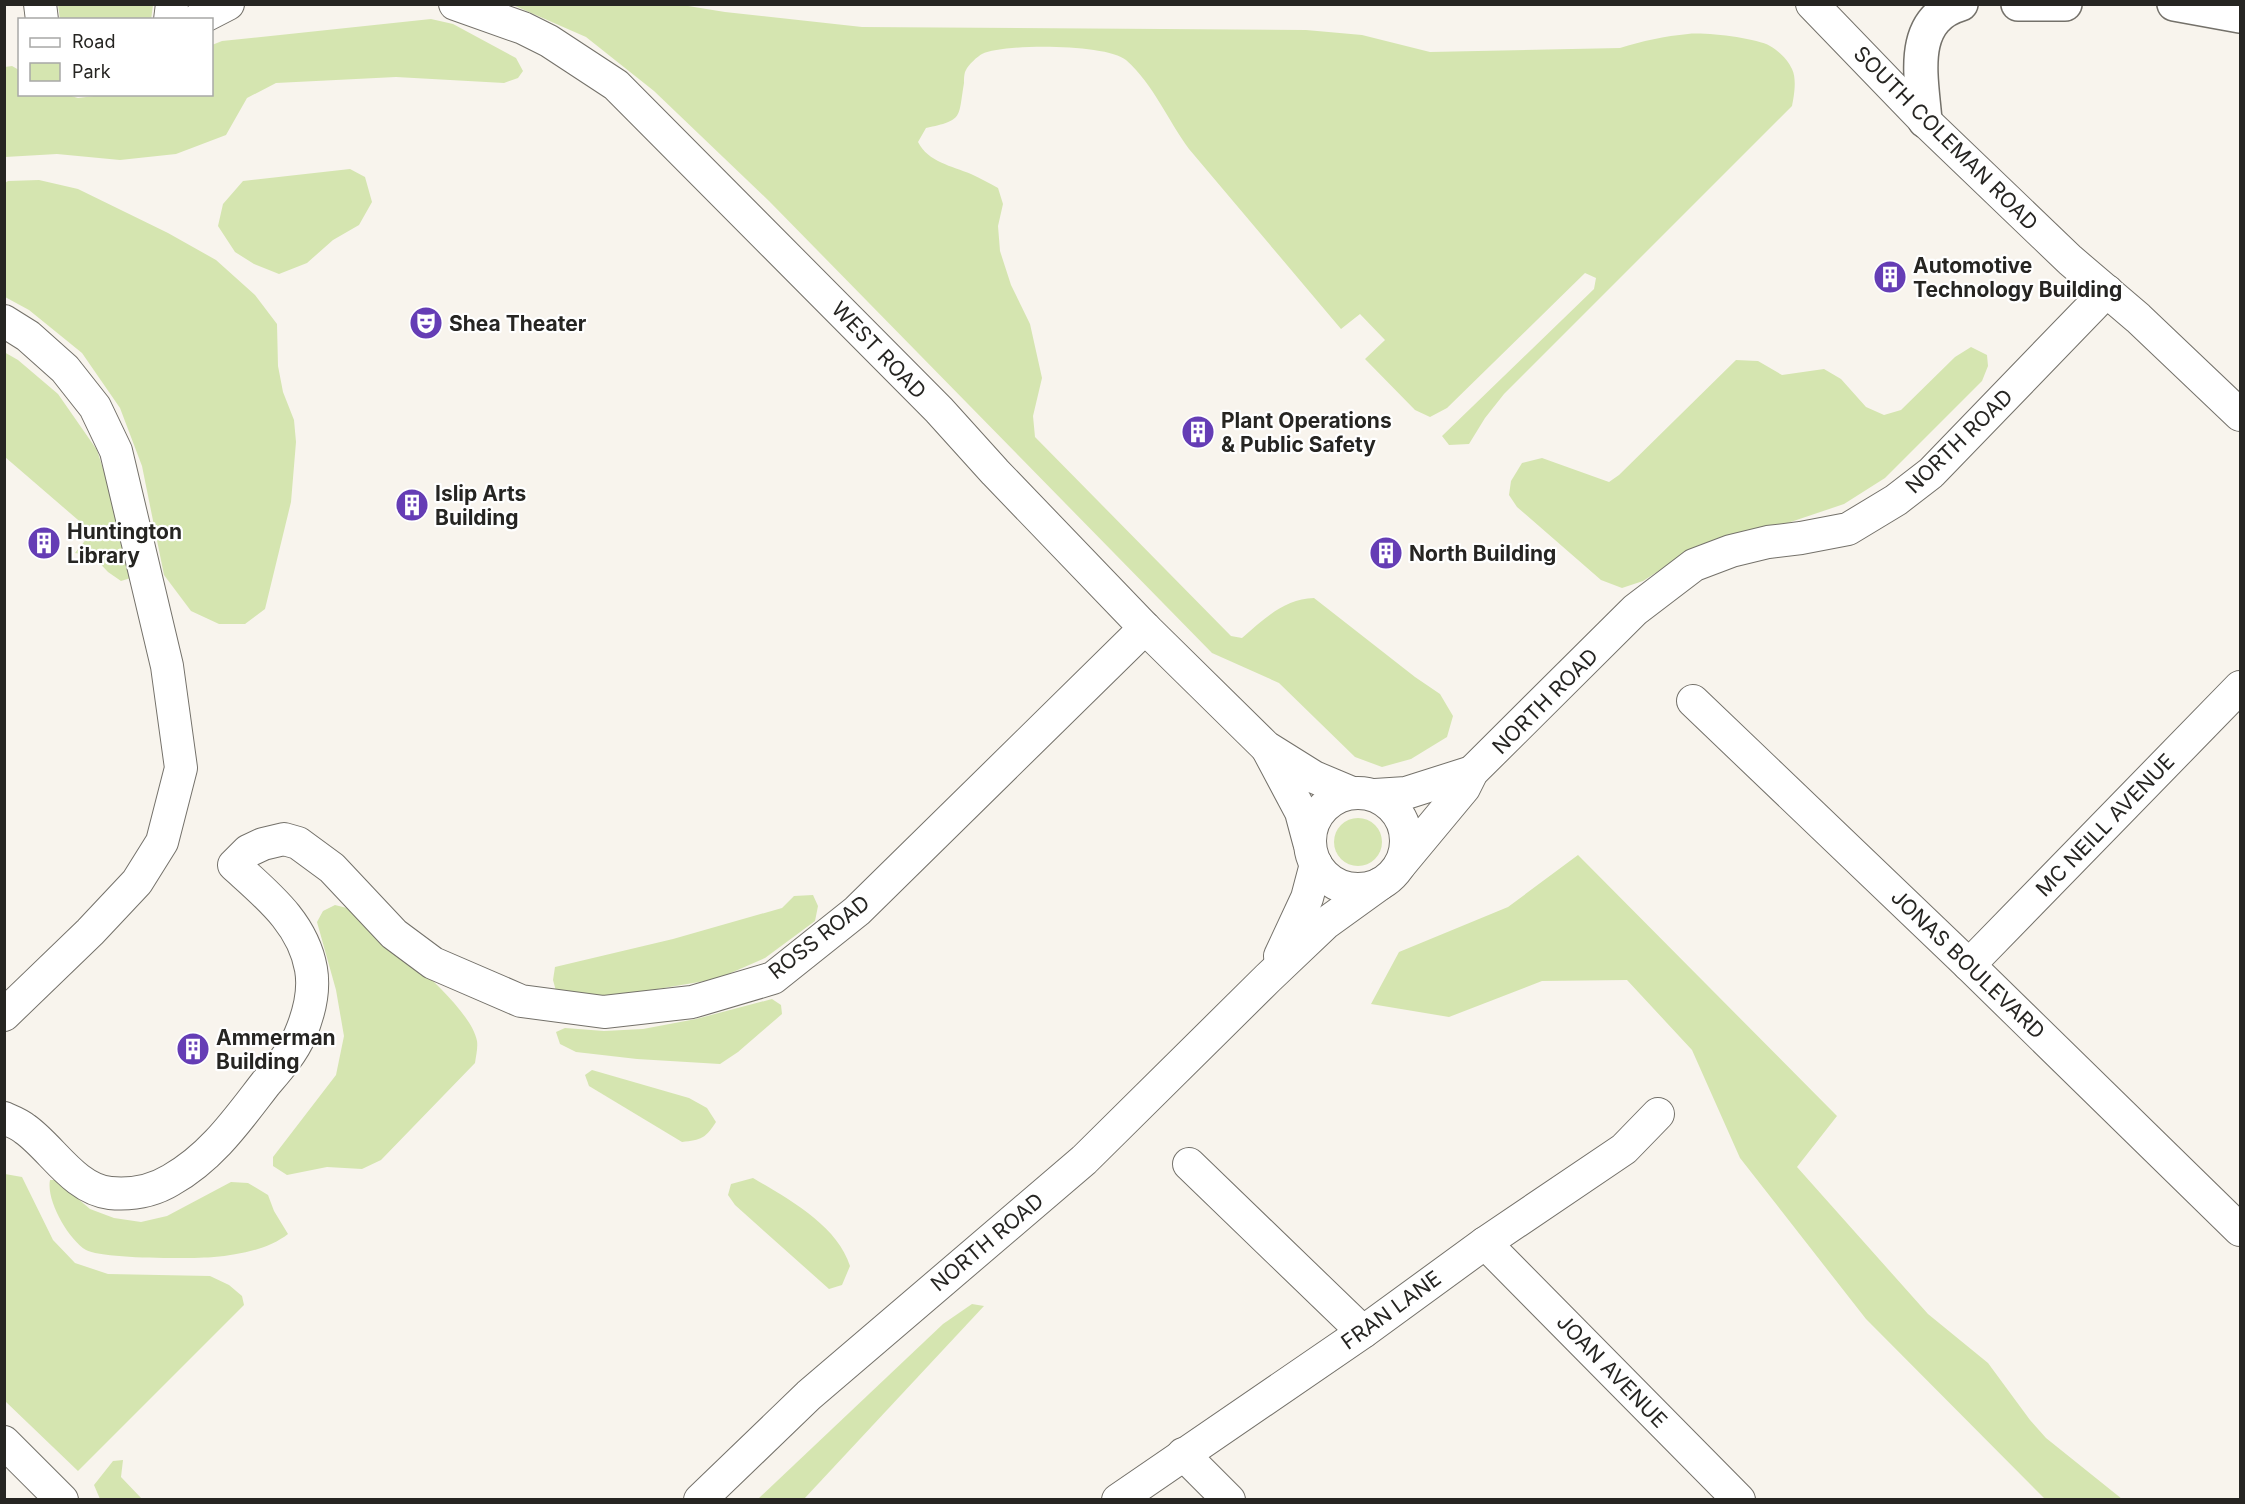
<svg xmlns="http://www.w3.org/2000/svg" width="2245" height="1504" viewBox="0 0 2245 1504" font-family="Inter,sans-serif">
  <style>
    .green { fill: #d5e5b0 }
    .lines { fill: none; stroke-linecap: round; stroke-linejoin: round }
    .minor-casing { stroke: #74716a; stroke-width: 34 }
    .highway-casing { stroke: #74716a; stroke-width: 36 }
    .minor { stroke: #fff; stroke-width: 32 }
    .highway { stroke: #fff; stroke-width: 33 }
    .labels { text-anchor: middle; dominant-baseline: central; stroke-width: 4.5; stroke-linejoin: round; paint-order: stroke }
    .street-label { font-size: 21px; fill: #262522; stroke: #fff }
    .poi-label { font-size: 21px; font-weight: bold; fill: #262522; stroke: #fff; text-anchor: start }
  </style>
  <rect width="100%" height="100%" fill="#f8f4ed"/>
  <g class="green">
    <path d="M 153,5 L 151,20 L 60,19 L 58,5 Z"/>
    <path d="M 513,5 L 682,5 L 725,12 L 862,27 L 1306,30 L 1362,35 L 1430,52 L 1620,48 C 1642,41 1665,36 1688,34 C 1705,32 1756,38 1770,46 C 1779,51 1788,60 1792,69 C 1797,79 1794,96 1792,106 L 1504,394 L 1485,418 L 1469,444 L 1449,445 L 1442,436 L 1594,289 L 1596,278 L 1585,273 L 1447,408 L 1430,417 L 1415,410 L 1365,359 L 1385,340 L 1360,314 L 1341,329 L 1189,149 C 1167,119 1154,85 1126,60 C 1108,44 1004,43 982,54 C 978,56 968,65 966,70 C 964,73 964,79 964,83 C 958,118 964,120 926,128 L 918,142 C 928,162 952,166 971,174 C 980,178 989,183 998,188 L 1003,204 L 998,226 L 1000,251 L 1011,285 L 1030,324 L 1042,378 L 1033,416 L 1035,437 L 1231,636 L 1242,638 C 1264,619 1284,599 1314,598 L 1415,677 L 1440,694 L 1453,716 L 1447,737 L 1411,759 L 1382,767 L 1355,757 L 1279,683 L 1212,653 L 769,201 L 654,91 L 586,37 Z"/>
    <path d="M 431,19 L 453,24 L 516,58 L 523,71 L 518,78 L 504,83 L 396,77 L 276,83 L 247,98 L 226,135 L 176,154 L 120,160 L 57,154 L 5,157 L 5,67 L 12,66 L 19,70 L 20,94 L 64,94 L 78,98 L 110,94 L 212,94 L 212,45 L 222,41 Z"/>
    <path d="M 350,169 L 365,177 L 372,202 L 359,225 L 333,240 L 307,263 L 279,274 L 254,264 L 235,252 L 218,226 L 223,204 L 243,181 Z"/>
    <path d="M 39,180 L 78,189 L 168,233 L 216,260 L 255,295 L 277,324 L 278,366 L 283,392 L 294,420 L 296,442 L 291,502 L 265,609 L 245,624 L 219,624 L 191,611 L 164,575 L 142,466 L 120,408 L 82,353 L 29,310 L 5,297 L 5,183 L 8,181 Z"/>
    <path d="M 1971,347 L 1987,355 L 1988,366 L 1982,381 L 1885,478 L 1844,504 L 1776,527 L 1699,545 L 1643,581 L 1622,588 L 1601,580 L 1517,507 L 1509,495 L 1511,481 L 1522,463 L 1542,458 L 1609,482 L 1619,475 L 1736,360 L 1758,361 L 1782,375 L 1824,369 L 1841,379 L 1866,407 L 1884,415 L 1901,410 L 1955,357 Z"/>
    <path d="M 4,352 L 18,360 L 58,394 L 97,450 L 137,576 L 121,581 L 108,572 L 93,556 L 75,553 L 92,532 L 5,457 Z"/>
    <circle cx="1358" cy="842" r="24"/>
    <path d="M 1578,855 L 1837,1116 L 1797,1167 L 1928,1314 L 1988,1363 L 2030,1420 L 2046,1438 L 2122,1499 L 2045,1499 L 1866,1319 L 1740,1158 L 1692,1050 L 1627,980 L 1542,981 L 1449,1017 L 1371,1004 L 1399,952 L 1508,907 Z"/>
    <path d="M 813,895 L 818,906 L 815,921 L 765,958 L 717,979 L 616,996 L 579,997 L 556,991 L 553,980 L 555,967 L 673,939 L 782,908 L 794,896 Z"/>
    <path d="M 335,905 L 351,909 C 380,934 471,1005 477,1041 C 478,1048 476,1056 475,1063 L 381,1160 L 362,1169 L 327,1167 L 287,1175 L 273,1166 L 273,1157 L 336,1075 L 344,1036 L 336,990 L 317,922 L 323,911 Z"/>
    <path d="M 772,999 L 781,1005 L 782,1014 L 738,1052 L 720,1064 L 637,1059 L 576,1052 L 560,1044 L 556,1032 L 565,1028 L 604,1031 L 643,1029 L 696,1019 Z"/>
    <path d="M 592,1070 L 689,1098 L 707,1108 L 716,1122 C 706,1138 701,1140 682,1142 L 589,1086 L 585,1075 Z"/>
    <path d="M 5,1174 L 22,1177 L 53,1240 L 75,1263 L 108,1274 L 210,1276 L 229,1285 L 242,1296 L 244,1305 L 78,1471 L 5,1401 Z"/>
    <path d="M 753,1178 C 788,1199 837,1225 850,1266 L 842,1285 L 829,1289 L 735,1205 L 728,1195 L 731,1184 Z"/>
    <path d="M 50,1180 L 56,1180 L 90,1209 L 114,1218 L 141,1222 L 167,1216 L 231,1182 L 248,1183 L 268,1195 L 274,1211 L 288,1234 C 269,1249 239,1255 214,1257 C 194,1259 101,1259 86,1250 C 68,1239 46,1200 50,1180 Z"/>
    <path d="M 972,1304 L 984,1306 L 804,1499 L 758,1499 L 943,1324 Z"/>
    <path d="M 123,1460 L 121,1477 L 142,1499 L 100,1499 L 94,1485 L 113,1461 Z"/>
  </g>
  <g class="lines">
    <defs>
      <g id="minor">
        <path d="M 40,4 L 42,20"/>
        <path d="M 455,4 L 523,28 L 549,41 L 616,85 L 939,410 L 995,472 L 1145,628 L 1266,747 L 1314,777 L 1352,793"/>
        <path d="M 1812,4 L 1925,121 L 2070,260 L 2138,318 L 2240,415"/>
        <path d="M 170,20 L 172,4"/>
        <path d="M 197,20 L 228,4"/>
        <path d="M 4,321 L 28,336 L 65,369 L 95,407 L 116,451 L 167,666 L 181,768 L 162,842 L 137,882 L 90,932 L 4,1015"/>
        <path d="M 1693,701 L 1969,965 L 2240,1230"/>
        <path d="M 1267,748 L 1301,812 L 1309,842"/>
        <circle cx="1358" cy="841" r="48"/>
        <path d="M 1375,795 L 1406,793 L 1472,772"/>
        <path d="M 1400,865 L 1464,788 L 1472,772 L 1635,610 L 1694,565 L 1731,551 L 1768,542 L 1801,538 L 1848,529 L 1896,500 L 1931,473 L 2107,291"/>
        <path d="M 1280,956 L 1307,898 L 1316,864"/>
        <path d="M 1969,965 L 2240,687"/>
        <path d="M 4,1118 C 11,1121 19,1124 25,1129 C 52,1148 74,1189 110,1193 C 132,1195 153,1191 171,1180 C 212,1157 238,1119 266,1083 C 278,1069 293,1052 300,1035 C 309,1014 315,992 311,969 C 303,923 267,895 234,865 L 248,851 L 263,844 L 284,839 L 298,843 L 332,868 L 394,934 L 433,963 L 521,1001 L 604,1012 L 692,1002 L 773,978 L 857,911 L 1145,628"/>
        <path d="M 1189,1164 L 1363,1332"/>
        <path d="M 1485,1243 L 1739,1500"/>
        <path d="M 4,1442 L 62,1500"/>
        <path d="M 1183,1454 L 1229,1500"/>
        <path d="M 700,1500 L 809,1395 L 1084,1160 L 1268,978 L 1326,923 L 1380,884"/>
        <path d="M 1118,1500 L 1363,1332 L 1485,1243 L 1624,1149 L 1658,1114"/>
      </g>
      <g id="highway">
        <path d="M 2018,4 L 2065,4"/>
        <path d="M 2174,4 L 2240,16"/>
        <path d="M 1925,121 C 1922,79 1907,20 1961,4"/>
      </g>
    </defs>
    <use href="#minor" class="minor-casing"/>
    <use href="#highway" class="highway-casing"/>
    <use href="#minor" class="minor"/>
    <use href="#highway" class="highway"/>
  </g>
  <defs>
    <symbol id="building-disc" viewBox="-11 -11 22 22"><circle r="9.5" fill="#653db5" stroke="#fff"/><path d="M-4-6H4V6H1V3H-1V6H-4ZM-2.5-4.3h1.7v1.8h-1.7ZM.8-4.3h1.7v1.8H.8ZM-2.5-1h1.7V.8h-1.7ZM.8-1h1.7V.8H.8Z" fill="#fff"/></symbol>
    <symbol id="theatre-disc" viewBox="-11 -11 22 22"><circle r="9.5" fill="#653db5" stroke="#fff"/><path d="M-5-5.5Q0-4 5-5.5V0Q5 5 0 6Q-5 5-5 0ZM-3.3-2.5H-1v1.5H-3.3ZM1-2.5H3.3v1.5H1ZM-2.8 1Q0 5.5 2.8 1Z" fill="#fff"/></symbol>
  </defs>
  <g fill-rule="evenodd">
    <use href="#building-disc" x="1871" y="258" width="38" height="38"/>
    <use href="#theatre-disc" x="407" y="304" width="38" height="38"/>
    <use href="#building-disc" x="1179" y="413" width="38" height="38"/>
    <use href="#building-disc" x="393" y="486" width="38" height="38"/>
    <use href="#building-disc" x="25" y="524" width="38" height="38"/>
    <use href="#building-disc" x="1367" y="534" width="38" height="38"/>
    <use href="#building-disc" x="174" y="1030" width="38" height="38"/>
  </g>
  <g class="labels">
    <g class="street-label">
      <text transform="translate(1946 138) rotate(45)">SOUTH COLEMAN ROAD</text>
      <text transform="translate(879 350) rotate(46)">WEST ROAD</text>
      <text transform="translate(1959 441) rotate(-44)">NORTH ROAD</text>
      <text transform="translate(1545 701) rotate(-45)">NORTH ROAD</text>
      <text transform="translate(2105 825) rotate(-46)">MC NEILL AVENUE</text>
      <text transform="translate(819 937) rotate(-38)">ROSS ROAD</text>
      <text transform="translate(1968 964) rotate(44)">JONAS BOULEVARD</text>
      <text transform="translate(987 1242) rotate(-40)">NORTH ROAD</text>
      <text transform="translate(1391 1310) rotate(-36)">FRAN LANE</text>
      <text transform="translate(1612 1371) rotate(46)">JOAN AVENUE</text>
    </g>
    <g class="poi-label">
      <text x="1913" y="265">Automotive<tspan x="1913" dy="24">Technology Building</tspan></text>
      <text x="449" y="323">Shea Theater</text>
      <text x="1221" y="420">Plant Operations<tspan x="1221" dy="24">&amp; Public Safety</tspan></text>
      <text x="435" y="493">Islip Arts<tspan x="435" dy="24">Building</tspan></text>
      <text x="67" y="531">Huntington<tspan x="67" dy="24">Library</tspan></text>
      <text x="1409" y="553">North Building</text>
      <text x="216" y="1037">Ammerman<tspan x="216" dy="24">Building</tspan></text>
    </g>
  </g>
  <rect width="2245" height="1504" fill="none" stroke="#262522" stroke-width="12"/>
  <rect x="18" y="18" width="195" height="78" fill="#ffffff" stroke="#a8a8a7" stroke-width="1.5"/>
  <rect x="30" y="38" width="30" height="9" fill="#ffffff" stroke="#a8a8a7" stroke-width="1.5"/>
  <text x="72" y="48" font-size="18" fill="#262522">Road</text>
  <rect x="30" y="63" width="30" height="18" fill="#d5e5b0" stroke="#a8a8a7" stroke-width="1.5"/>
  <text x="72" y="78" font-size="18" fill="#262522">Park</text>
</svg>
